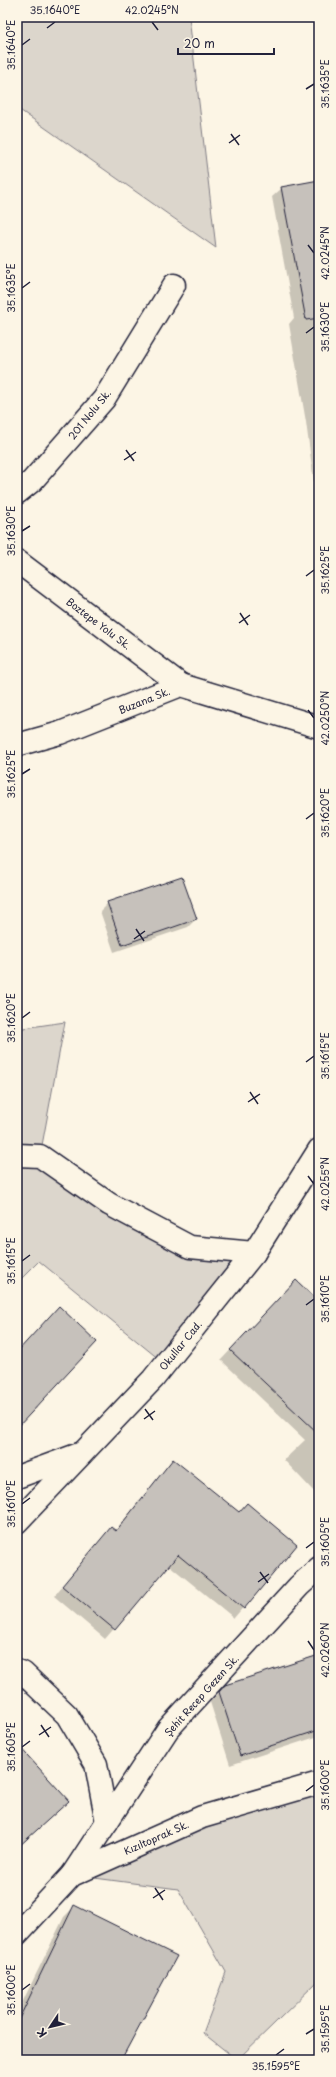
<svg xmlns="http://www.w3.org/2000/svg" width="336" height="2077" viewBox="0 0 336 2077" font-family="'Playpen Sans',sans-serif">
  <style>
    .green { fill: #dcd6cc; stroke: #7f7c84 }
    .shadow { fill: #0003 }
    .building { fill: #c6c1bb; stroke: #22223b }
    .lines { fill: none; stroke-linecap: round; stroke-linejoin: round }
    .minor-casing { stroke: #22223b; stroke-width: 25 }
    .major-casing { stroke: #22223b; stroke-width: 25 }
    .minor { stroke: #fcf5e5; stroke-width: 22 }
    .major { stroke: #fcf5e5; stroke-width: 22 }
    .ticks { fill: none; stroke: #22223b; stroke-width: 1.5 }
    .labels { text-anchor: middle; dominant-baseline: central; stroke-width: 4; stroke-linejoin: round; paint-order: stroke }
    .street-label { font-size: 10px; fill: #22223b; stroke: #fcf5e5 }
    .neatline { fill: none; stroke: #22223b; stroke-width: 1.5 }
    .ticks-label { font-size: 10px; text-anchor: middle; fill: #22223b }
  </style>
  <rect width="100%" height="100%" fill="#fcf5e5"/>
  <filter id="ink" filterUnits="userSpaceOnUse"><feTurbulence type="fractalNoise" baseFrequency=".025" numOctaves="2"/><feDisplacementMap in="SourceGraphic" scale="8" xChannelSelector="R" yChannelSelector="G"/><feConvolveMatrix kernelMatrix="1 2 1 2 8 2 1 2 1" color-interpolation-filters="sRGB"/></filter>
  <g filter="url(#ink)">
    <g class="green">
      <path d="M 18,17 L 189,17 L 216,248 L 17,108 Z"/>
      <path d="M 65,1022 L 40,1156 L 190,1247 L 254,1253 L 165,1364 L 39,1261 L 17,1283 L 17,1029 Z"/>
      <path d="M 319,1783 L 319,1980 L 237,2060 L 203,2033 L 226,1972 L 178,1889 L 72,1875 Z"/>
    </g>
    <g class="shadow">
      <path d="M 319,181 L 319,512 L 318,513 L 306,422 L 289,324 L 294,318 L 272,197 L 282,188 Z"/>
      <path d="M 108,903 L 196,919 L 188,927 L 114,952 L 100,911 Z"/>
      <path d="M 286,1291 L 319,1304 L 319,1497 L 284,1460 L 305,1440 L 221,1360 Z"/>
      <path d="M 17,1353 L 37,1408 L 17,1425 Z"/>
      <path d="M 173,1460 L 238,1513 L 247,1504 L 296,1545 L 234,1618 L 169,1565 L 105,1639 L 54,1596 L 102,1538 L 115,1531 Z"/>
      <path d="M 319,1656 L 319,1736 L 230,1765 L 210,1702 L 226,1686 Z"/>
      <path d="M 75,1906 L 116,2060 L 17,2060 L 17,2013 L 64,1917 Z"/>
    </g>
    <g class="building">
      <path d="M 319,180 L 319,318 L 306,320 L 281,187 Z"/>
      <path d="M 182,877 L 197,919 L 122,945 L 107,902 Z"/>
      <path d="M 296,1280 L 319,1302 L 319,1434 L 230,1350 Z"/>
      <path d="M 59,1306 L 97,1342 L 17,1428 L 17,1352 Z"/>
      <path d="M 173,1459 L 239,1512 L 247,1503 L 297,1545 L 244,1609 L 178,1555 L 115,1630 L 62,1586 L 111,1527 L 116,1531 Z"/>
      <path d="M 319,1655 L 319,1730 L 240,1756 L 219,1692 L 225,1685 Z"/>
      <path d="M 17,1744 L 69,1801 L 17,1848 Z"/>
      <path d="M 74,1905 L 177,1956 L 121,2060 L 17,2060 L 17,2023 Z"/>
    </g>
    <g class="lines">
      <defs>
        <g id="minor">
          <path d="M 17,493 L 32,481 L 104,399 L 174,285"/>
          <path d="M 17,561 L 181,685"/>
          <path d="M 17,745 L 60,733 L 181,685 L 319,727"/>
          <path d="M 17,1155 L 40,1156 L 109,1204 L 190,1247 L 254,1253"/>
          <path d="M 17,1477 L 82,1453"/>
          <path d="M 17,1671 L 23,1673 L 67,1715 L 96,1764 L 107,1822"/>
          <path d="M 72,1875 L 168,1729 L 299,1586 L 319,1568"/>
          <path d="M 17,1934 L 72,1875 L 202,1817 L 319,1783"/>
        </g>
        <path id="major" d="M 17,1522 L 153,1379 L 254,1253 L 319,1150"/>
      </defs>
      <use href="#minor" class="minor-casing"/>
      <use href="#major" class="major-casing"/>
      <use href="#minor" class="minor"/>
      <use href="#major" class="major"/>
    </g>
  </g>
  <path class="ticks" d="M 152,22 L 158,30M 47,28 L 55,22M 22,45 L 30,39M 306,89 L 314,84M 231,134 L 239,145M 229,143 L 240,135M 308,245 L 314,253M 22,288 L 30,282M 306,333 L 314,327M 126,450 L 134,461M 124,460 L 136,452M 22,531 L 30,526M 306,576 L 314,570M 240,613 L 248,625M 239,623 L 250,615M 308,710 L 314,718M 22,774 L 30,769M 306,819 L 314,813M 136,929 L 144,941M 134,939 L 145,931M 22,1018 L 30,1012M 306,1062 L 314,1056M 250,1092 L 258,1104M 248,1102 L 260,1094M 308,1176 L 314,1184M 22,1261 L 30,1255M 306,1305 L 314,1299M 145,1409 L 153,1420M 144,1419 L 155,1411M 22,1504 L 30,1498M 306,1548 L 314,1542M 260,1572 L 268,1583M 258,1582 L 269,1574M 308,1641 L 314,1650M 41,1725 L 49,1737M 39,1735 L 51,1727M 22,1747 L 30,1741M 306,1791 L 314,1785M 155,1888 L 163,1900M 153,1898 L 165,1890M 22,1990 L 30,1984M 306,2034 L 314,2029M 276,2055 L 284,2049"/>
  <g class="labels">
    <g class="street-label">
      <text transform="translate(89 414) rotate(-51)">201 Nolu Sk.</text>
      <text transform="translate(99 623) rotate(37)">Boztepe Yolu Sk.</text>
      <text transform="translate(144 700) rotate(-22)">Buzana Sk.</text>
      <text transform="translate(180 1345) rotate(-51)">Okullar Cad.</text>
      <text transform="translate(201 1695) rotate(-48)">Şehit Recep Gezen Sk.</text>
      <text transform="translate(156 1837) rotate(-24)">Kızıltoprak Sk.</text>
    </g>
  </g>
  <rect width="336" height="2077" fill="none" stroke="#fcf5e5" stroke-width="44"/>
  <g transform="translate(50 2027) rotate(235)" stroke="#fcf5e5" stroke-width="3" paint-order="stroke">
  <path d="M0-3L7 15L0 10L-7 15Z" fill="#22223b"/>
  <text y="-6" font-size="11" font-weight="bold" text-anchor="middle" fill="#22223b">K</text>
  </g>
  <path d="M178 48v6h96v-6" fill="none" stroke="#22223b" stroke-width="2"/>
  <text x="184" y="48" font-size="12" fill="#22223b" stroke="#fcf5e5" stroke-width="3" paint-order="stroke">20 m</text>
  <rect x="22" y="22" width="292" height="2033" class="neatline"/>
  <g class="ticks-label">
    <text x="55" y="14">35.1640°E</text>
    <text x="152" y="14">42.0245°N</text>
    <text transform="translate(11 45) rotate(-90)" y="4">35.1640°E</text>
    <text transform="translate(325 84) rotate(-90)" y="4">35.1635°E</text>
    <text transform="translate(325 253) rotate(-90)" y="4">42.0245°N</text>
    <text transform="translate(11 288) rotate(-90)" y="4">35.1635°E</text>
    <text transform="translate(325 327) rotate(-90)" y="4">35.1630°E</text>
    <text transform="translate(11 531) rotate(-90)" y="4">35.1630°E</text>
    <text transform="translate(325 570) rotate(-90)" y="4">35.1625°E</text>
    <text transform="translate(325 718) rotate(-90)" y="4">42.0250°N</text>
    <text transform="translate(11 774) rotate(-90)" y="4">35.1625°E</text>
    <text transform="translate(325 813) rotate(-90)" y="4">35.1620°E</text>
    <text transform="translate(11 1018) rotate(-90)" y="4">35.1620°E</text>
    <text transform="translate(325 1056) rotate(-90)" y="4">35.1615°E</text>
    <text transform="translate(325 1184) rotate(-90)" y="4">42.0255°N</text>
    <text transform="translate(11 1261) rotate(-90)" y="4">35.1615°E</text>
    <text transform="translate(325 1299) rotate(-90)" y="4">35.1610°E</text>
    <text transform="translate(11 1504) rotate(-90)" y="4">35.1610°E</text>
    <text transform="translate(325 1542) rotate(-90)" y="4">35.1605°E</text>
    <text transform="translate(325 1650) rotate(-90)" y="4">42.0260°N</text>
    <text transform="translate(11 1747) rotate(-90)" y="4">35.1605°E</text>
    <text transform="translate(325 1785) rotate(-90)" y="4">35.1600°E</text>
    <text transform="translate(11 1990) rotate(-90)" y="4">35.1600°E</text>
    <text transform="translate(325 2029) rotate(-90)" y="4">35.1595°E</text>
    <text x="276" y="2070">35.1595°E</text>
  </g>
</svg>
